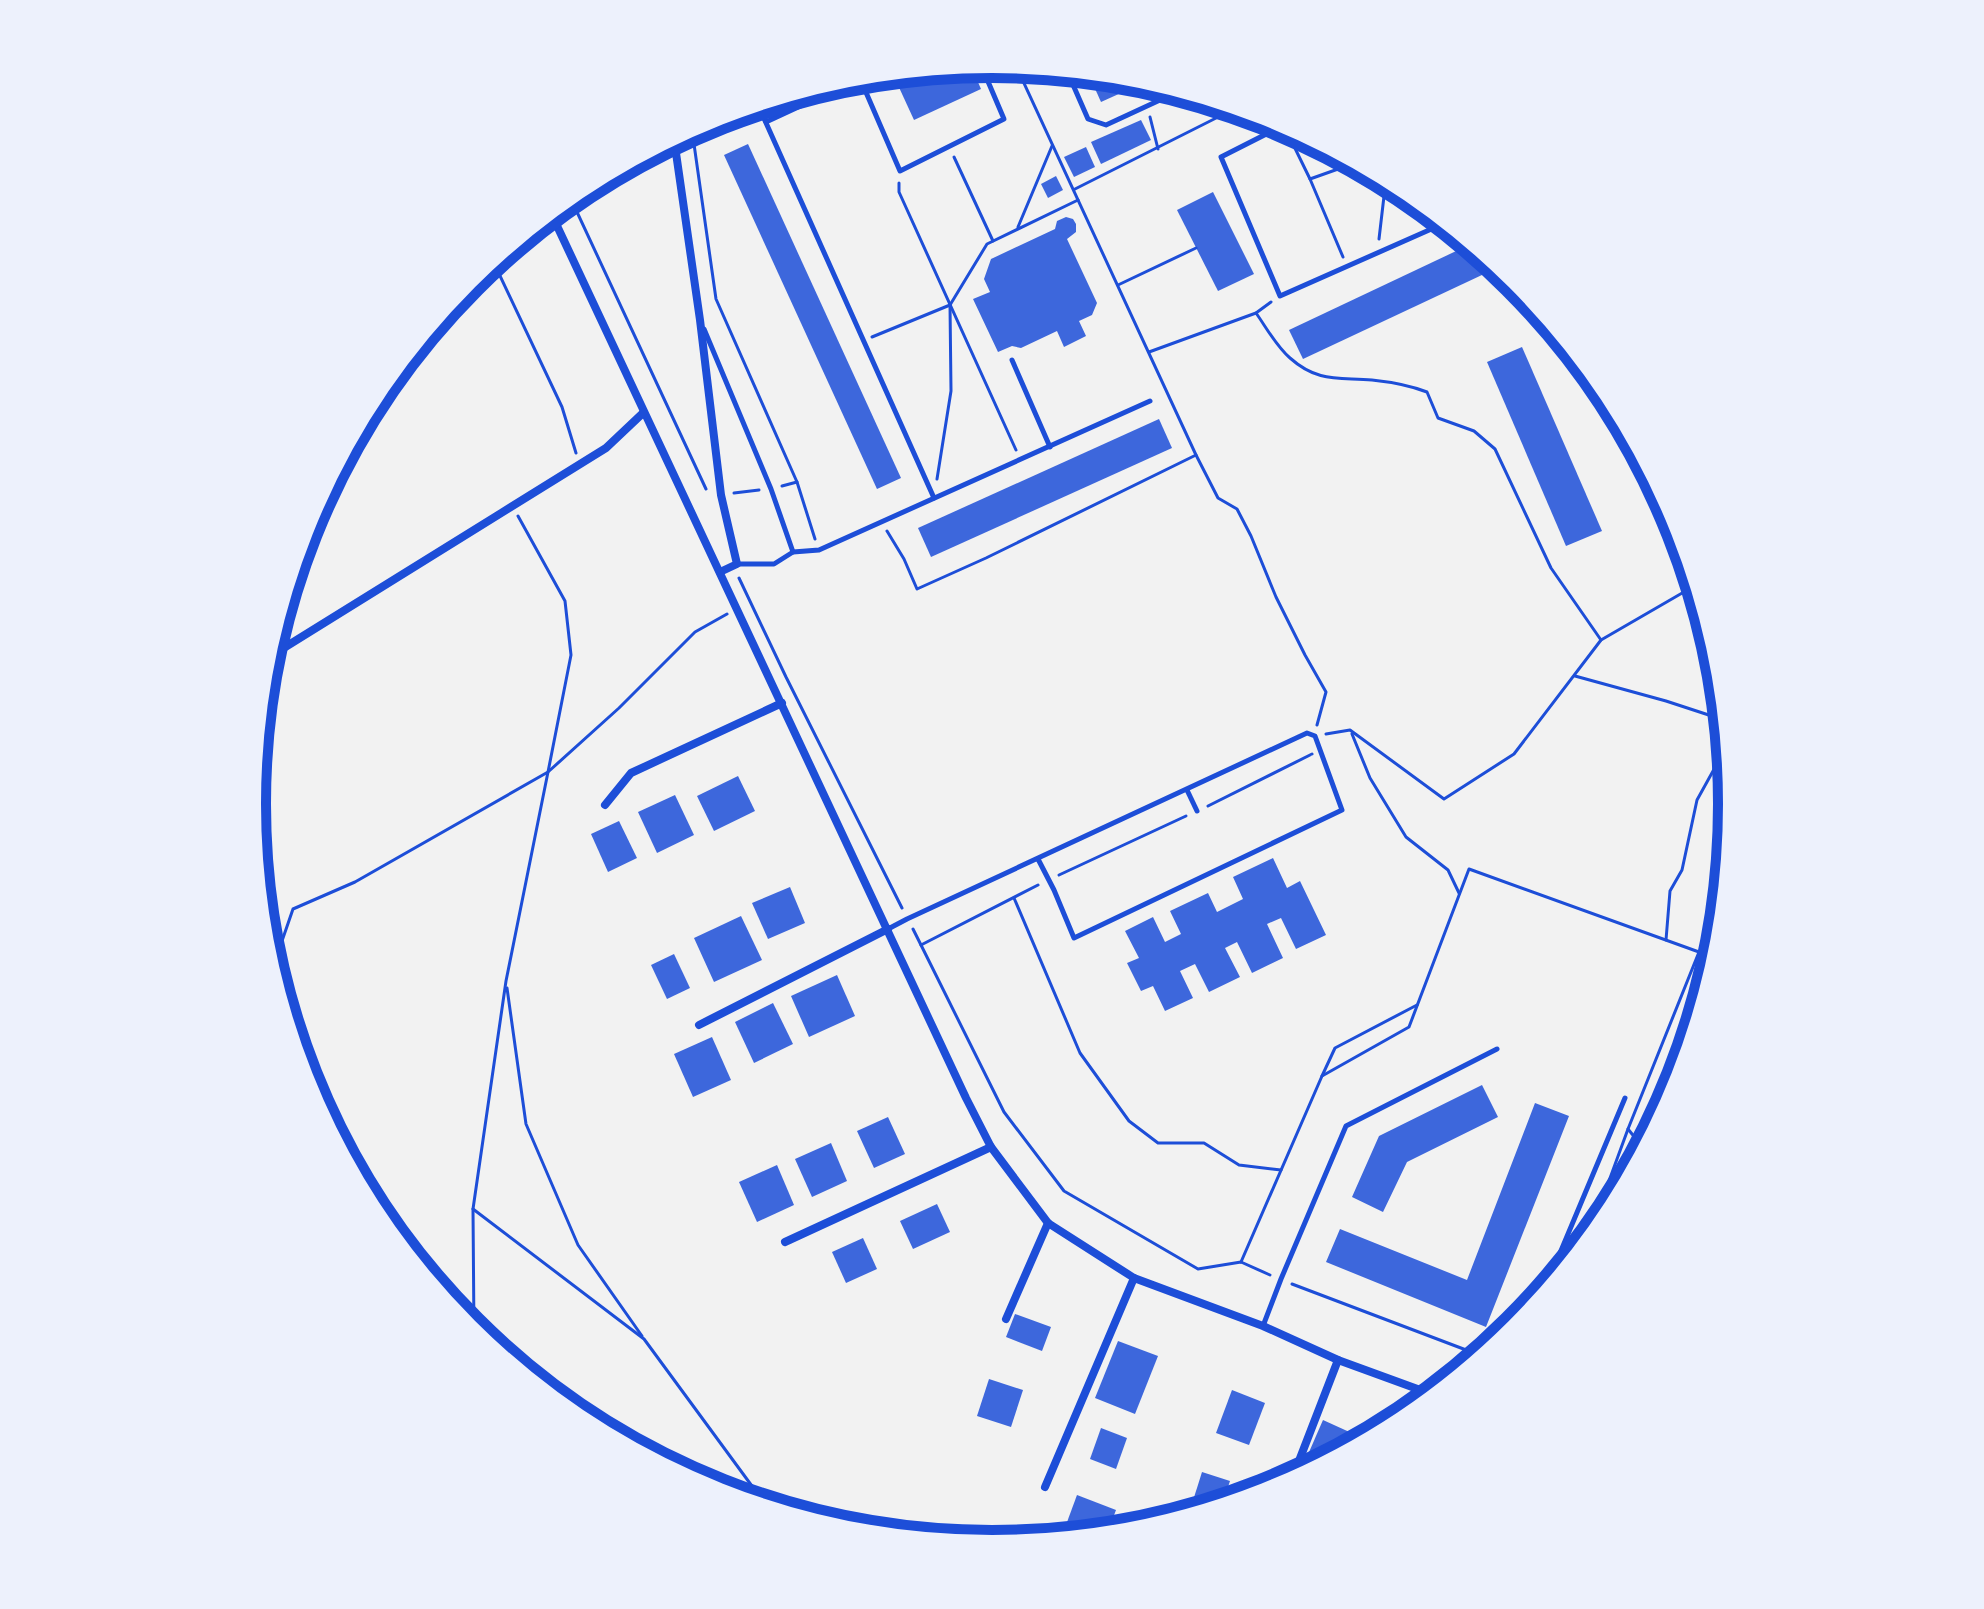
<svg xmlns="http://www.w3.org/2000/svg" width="1984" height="1609" viewBox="0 0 1984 1609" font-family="'Nunito Sans',sans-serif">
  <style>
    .building { fill: #3d67dc }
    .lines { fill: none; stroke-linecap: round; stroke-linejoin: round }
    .path { stroke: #1d4ed8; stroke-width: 3 }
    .service { stroke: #1d4ed8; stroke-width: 5 }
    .minor { stroke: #1d4ed8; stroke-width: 8 }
    .rim { fill: none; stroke: #1d4ed8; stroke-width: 10 }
  </style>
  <rect width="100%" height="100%" fill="#f2f2f2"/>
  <g class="building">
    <path d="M 971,66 L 981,89 L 914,120 L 897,83 L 923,71 Z"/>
    <path d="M 1088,73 L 1127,77 L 1132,88 L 1101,102 Z"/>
    <path d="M 1141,120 L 1151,140 L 1101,164 L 1091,142 Z"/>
    <path d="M 748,144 L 901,478 L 877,489 L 724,155 Z"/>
    <path d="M 1086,147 L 1095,167 L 1074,177 L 1064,157 Z"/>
    <path d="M 1056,176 L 1063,190 L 1048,198 L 1041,184 Z"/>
    <path d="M 1213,192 L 1254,274 L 1218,291 L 1177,210 Z"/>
    <path d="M 1066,217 L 1073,219 L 1076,224 L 1076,232 L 1067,239 L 1097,303 L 1092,315 L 1079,321 L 1086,336 L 1064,347 L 1057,331 L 1021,348 L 1012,346 L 998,352 L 973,299 L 990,292 L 984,279 L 991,259 L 1055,229 L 1057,221 Z"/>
    <path d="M 1471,244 L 1499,267 L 1303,359 L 1289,330 Z"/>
    <path d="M 1522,347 L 1602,531 L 1566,546 L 1487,362 Z"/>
    <path d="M 1159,419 L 1172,448 L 931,557 L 918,528 Z"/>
    <path d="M 738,776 L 755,811 L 714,831 L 697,796 Z"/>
    <path d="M 675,795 L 694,835 L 657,853 L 638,812 Z"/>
    <path d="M 619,821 L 637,858 L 608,872 L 591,834 Z"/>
    <path d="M 1273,858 L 1287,888 L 1300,881 L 1326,935 L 1296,949 L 1281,918 L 1267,924 L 1283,958 L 1252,973 L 1237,942 L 1225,948 L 1240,977 L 1209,992 L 1195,964 L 1180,971 L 1193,998 L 1165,1011 L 1153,986 L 1141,991 L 1127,963 L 1139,958 L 1125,931 L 1153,917 L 1165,942 L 1181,934 L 1170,911 L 1208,893 L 1217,912 L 1243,899 L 1233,877 Z"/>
    <path d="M 790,887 L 805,923 L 768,939 L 752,903 Z"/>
    <path d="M 741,916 L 762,960 L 714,982 L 694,938 Z"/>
    <path d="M 674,954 L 690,988 L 667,999 L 651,965 Z"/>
    <path d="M 837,975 L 855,1016 L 809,1037 L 791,996 Z"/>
    <path d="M 773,1003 L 793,1044 L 754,1063 L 735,1022 Z"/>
    <path d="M 712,1037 L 731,1080 L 693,1097 L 674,1054 Z"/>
    <path d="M 1482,1085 L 1498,1117 L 1407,1162 L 1383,1212 L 1352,1197 L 1379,1136 Z"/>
    <path d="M 1535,1103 L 1569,1116 L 1486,1327 L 1326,1262 L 1340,1229 L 1467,1280 Z"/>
    <path d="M 888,1117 L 905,1154 L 874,1168 L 857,1131 Z"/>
    <path d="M 831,1143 L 847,1181 L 812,1197 L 795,1159 Z"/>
    <path d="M 777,1165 L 794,1205 L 757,1222 L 739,1182 Z"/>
    <path d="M 937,1204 L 950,1232 L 913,1249 L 900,1221 Z"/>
    <path d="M 863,1238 L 877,1269 L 846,1283 L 832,1252 Z"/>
    <path d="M 1015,1314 L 1051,1327 L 1042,1351 L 1006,1337 Z"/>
    <path d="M 1118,1341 L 1158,1356 L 1135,1414 L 1095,1398 Z"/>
    <path d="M 989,1379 L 1023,1390 L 1011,1427 L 977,1416 Z"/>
    <path d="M 1232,1390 L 1265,1403 L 1249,1445 L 1216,1433 Z"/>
    <path d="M 1323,1420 L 1367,1440 L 1319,1465 L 1306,1459 Z"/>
    <path d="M 1101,1428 L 1127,1438 L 1116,1469 L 1090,1459 Z"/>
    <path d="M 1202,1472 L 1230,1481 L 1222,1505 L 1202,1511 L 1191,1507 Z"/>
    <path d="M 1077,1495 L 1116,1510 L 1107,1534 L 1074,1537 L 1063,1533 Z"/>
  </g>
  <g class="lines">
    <g class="path">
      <path d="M 1016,66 L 1196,455 L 1218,498 L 1237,509 L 1251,536 L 1276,597 L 1305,655 L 1326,692 L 1317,725"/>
      <path d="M 1150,117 L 1158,149"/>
      <path d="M 692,130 L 716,299 L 797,482 L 815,539"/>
      <path d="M 1289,136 L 1310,179 L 1355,163"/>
      <path d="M 954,157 L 993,241"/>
      <path d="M 1310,179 L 1343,257"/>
      <path d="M 899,183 L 899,192 L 1016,450"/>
      <path d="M 1075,189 L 1236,108"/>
      <path d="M 570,197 L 706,489"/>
      <path d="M 1018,227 L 1052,146"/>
      <path d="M 1379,239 L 1386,179"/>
      <path d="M 493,261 L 562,407 L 576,453"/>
      <path d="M 1118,285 L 1196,248"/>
      <path d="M 1256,313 C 1266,327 1276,346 1290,358 C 1318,383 1339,377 1372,380 C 1391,382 1409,385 1427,392 L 1438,418 L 1474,431 L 1495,449 L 1551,568 L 1601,640"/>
      <path d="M 872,337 L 950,305"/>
      <path d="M 1149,352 L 1256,313 L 1271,302"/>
      <path d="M 937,479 L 951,391 L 950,305 L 987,244 L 1078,200"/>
      <path d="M 782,486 L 797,482"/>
      <path d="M 734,493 L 759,490"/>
      <path d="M 887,531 L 904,559 L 917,589 L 986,558 L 1196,455"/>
      <path d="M 739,578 L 786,677 L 902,908"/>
      <path d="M 1575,676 L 1666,701 L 1724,720 L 1723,753 L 1697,800 L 1682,870 L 1670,891 L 1666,940"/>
      <path d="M 1326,734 L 1350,730 L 1444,799 L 1514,754 L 1601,640 L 1696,585"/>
      <path d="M 1352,734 L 1370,778 L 1406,837 L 1448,870 L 1459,893"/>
      <path d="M 1208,806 L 1312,754"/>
      <path d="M 1059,875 L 1186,816"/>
      <path d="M 1014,898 L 1080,1053 L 1129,1121 L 1158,1143 L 1204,1143 L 1239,1165 L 1281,1170"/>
      <path d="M 913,929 L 921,945 L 1038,885"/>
      <path d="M 921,945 L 1004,1112 L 1064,1191 L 1198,1269 L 1241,1262 L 1270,1275"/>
      <path d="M 272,970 L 293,909 L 355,882 L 548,772 L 571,655 L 565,601 L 518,516"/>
      <path d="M 507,988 L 526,1124 L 578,1245 L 642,1336"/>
      <path d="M 1322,1076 L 1335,1048 L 1417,1005"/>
      <path d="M 1628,1129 L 1644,1149"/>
      <path d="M 473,1209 L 644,1339 L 760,1497 L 782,1511"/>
      <path d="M 1241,1262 L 1322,1076 L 1409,1027 L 1469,869 L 1699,952 L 1628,1129 L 1587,1241"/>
      <path d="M 1292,1284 L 1482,1356"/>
      <path d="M 474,1333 L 473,1209 L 506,981 L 548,772 L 619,708 L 695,632 L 727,614"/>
    </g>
    <g class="service">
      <path d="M 1067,71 L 1088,119 L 1106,125 L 1173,94 L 1170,89"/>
      <path d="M 875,76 L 865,90 L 900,171 L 1004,119 L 981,65"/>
      <path d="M 758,105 L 934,498"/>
      <path d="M 766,122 L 863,77"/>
      <path d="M 1284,125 L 1221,157 L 1280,296 L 1445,223"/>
      <path d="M 704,329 L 771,489 L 793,552 L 774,564 L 737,564"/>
      <path d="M 1012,360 L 1050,447"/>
      <path d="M 793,552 L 819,550 L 1150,401"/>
      <path d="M 1187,790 L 1197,811"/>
      <path d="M 888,929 L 907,919 L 1307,733 L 1315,736 L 1342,810 L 1074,938 L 1054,890 L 1038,859"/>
      <path d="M 1542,1296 L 1625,1098"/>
      <path d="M 1263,1326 L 1281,1279 L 1346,1126 L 1497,1049"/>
    </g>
    <g class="minor">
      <path d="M 674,139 L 700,320 L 721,495 L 737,564 L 720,572"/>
      <path d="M 551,213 L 966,1098 L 991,1147 L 1048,1223 L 1134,1278 L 1263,1326 L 1338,1360 L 1434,1395"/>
      <path d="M 266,659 L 606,448 L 643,413"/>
      <path d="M 605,805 L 631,773 L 782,703"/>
      <path d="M 699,1025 L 888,929"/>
      <path d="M 785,1242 L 991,1147"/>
      <path d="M 1006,1319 L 1048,1223"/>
      <path d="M 1292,1479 L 1338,1360"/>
      <path d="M 1045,1487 L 1134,1278"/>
    </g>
  </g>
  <path d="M0 0H1984V1609H0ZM266 804a726 726 0 1 1 1452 0a726 726 0 1 1-1452 0Z" fill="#edf1fc" fill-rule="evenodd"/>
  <path class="rim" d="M266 804a726 726 0 1 1 1452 0a726 726 0 1 1-1452 0Z"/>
</svg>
